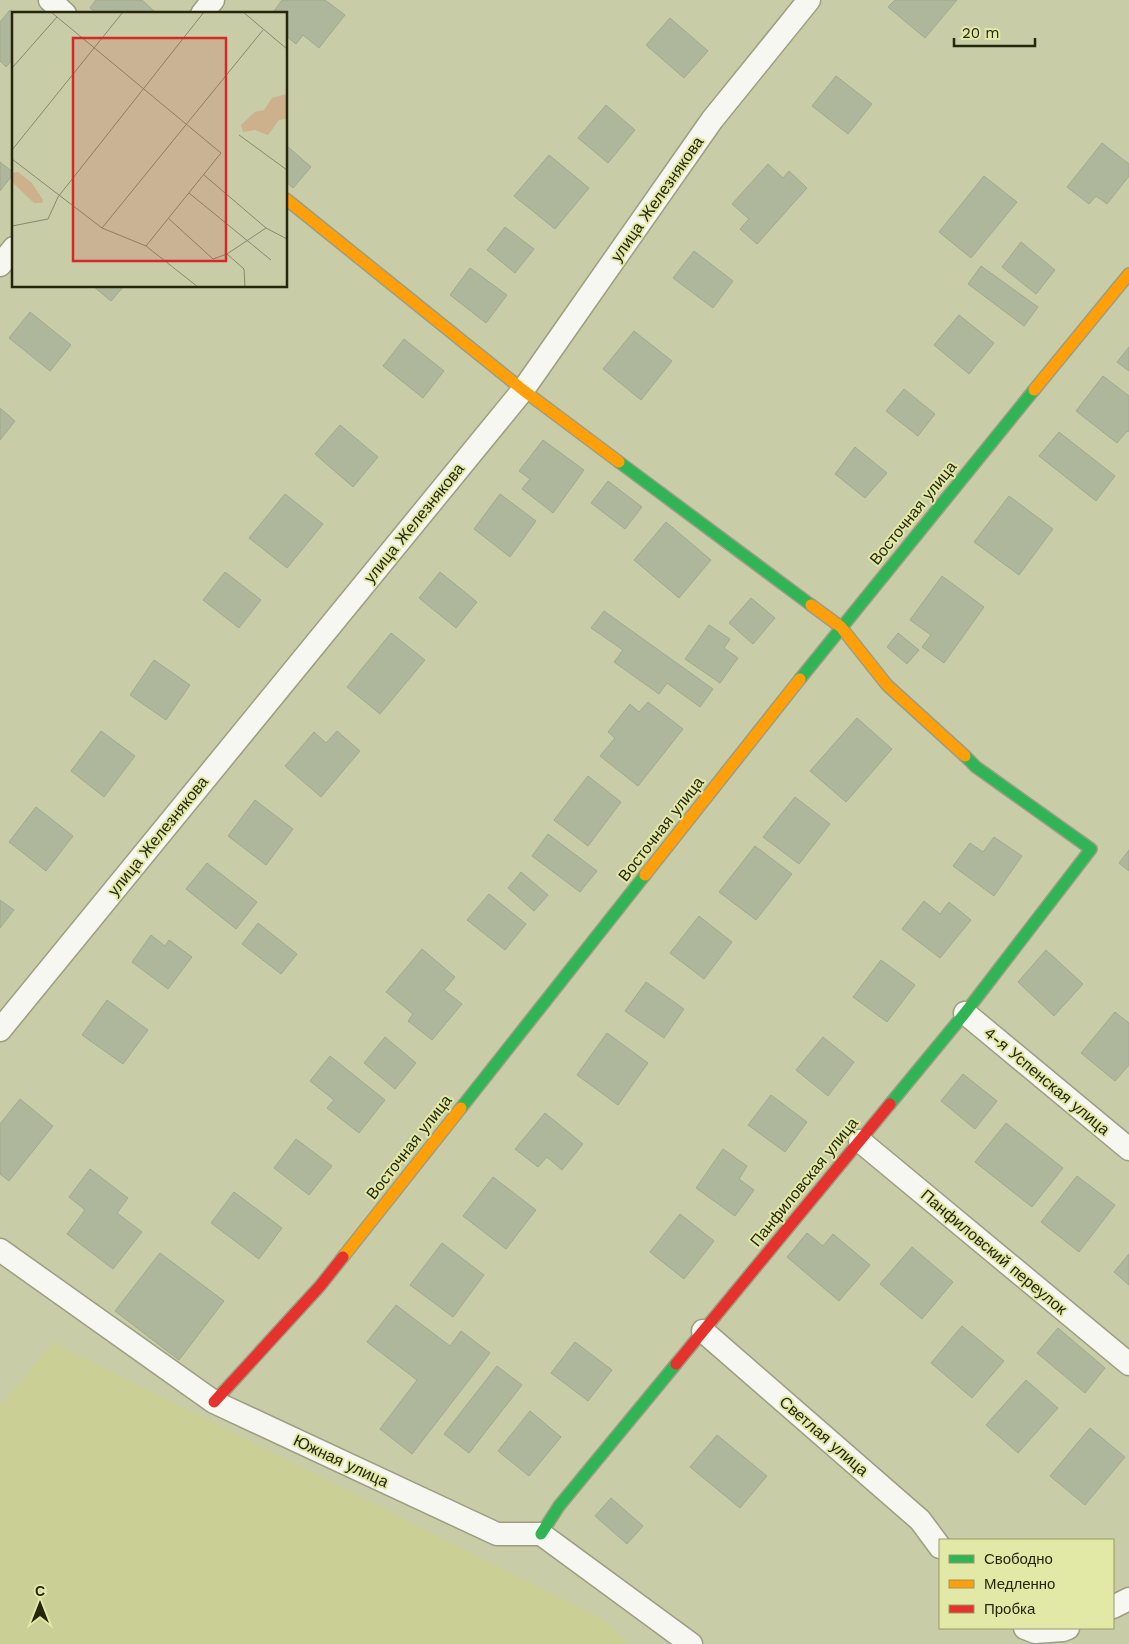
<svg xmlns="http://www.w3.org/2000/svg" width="1129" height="1644" viewBox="0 0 1129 1644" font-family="'Work Sans',sans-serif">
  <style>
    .built { fill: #cacf95 }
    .building { fill: #aeb69b; stroke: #a1a98e }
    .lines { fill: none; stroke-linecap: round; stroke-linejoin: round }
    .street-casing { stroke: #9b9e81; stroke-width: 25 }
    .fast-casing { stroke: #9b9e81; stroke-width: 14 }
    .slow-casing { stroke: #9b9e81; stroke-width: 14 }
    .jam-casing { stroke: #9b9e81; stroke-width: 14 }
    .street { stroke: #f7f7f2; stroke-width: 22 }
    .fast { stroke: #30b455; stroke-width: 11 }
    .slow { stroke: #ff9f0a; stroke-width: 11 }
    .jam { stroke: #e5322d; stroke-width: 11 }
    .labels { text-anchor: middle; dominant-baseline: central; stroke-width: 4; stroke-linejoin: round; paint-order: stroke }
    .street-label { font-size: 16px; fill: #25260b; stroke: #e2e8a5 }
    .inset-road { fill: none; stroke: #878a69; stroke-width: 1 }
    .view { fill: #d62828; fill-opacity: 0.15; stroke: #d62828; stroke-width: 2.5 }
    .inset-edge { fill: none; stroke: #25260b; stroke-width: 2.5 }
  </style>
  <rect width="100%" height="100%" fill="#c8cca7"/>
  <path class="built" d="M 53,1342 L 604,1620 L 628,1644 L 0,1644 L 0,1406 Z"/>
  <g class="building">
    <path d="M 96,0 L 142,0 L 156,13 L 97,14 L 90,8 Z"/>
    <path d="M 282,0 L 325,0 L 345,15 L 319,48 L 303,35 L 296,44 L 286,36 L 286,14 L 272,14 Z"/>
    <path d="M 895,0 L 957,0 L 925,38 L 888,7 Z"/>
    <path d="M 10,10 L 14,14 L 14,58 L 6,67 L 0,61 L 0,22 Z"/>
    <path d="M 670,18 L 708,51 L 684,78 L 646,45 Z"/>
    <path d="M 836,76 L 872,104 L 848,134 L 812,106 Z"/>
    <path d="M 606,105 L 635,130 L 608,163 L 578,138 Z"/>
    <path d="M 1102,143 L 1129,164 L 1129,176 L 1107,204 L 1096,196 L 1089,204 L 1067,187 Z"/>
    <path d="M 286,145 L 311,167 L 293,188 L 286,182 Z"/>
    <path d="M 549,155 L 589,188 L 555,229 L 514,196 Z"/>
    <path d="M 0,162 L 14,173 L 0,191 Z"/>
    <path d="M 768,164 L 783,178 L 789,171 L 807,188 L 757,244 L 740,229 L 749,219 L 732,204 Z"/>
    <path d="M 984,176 L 1017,202 L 971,258 L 939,232 Z"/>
    <path d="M 505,227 L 534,249 L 515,273 L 487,250 Z"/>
    <path d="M 1021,242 L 1055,270 L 1036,294 L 1002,267 Z"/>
    <path d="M 694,251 L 733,281 L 713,308 L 673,278 Z"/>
    <path d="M 981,266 L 1038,307 L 1024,326 L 968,284 Z"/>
    <path d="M 470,268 L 507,295 L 486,323 L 450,295 Z"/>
    <path d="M 93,286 L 124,286 L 111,301 Z"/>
    <path d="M 30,312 L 71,345 L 50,371 L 9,338 Z"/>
    <path d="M 959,315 L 994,343 L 969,374 L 934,345 Z"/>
    <path d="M 634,331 L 672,361 L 641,400 L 603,369 Z"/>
    <path d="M 404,339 L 444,371 L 423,398 L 383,366 Z"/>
    <path d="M 1129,347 L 1129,371 L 1117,362 Z"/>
    <path d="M 1103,376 L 1129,396 L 1129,432 L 1127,431 L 1117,443 L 1076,411 Z"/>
    <path d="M 904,389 L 935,414 L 918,436 L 886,411 Z"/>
    <path d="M 0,408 L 15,421 L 0,440 Z"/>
    <path d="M 340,425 L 378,457 L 353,487 L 315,454 Z"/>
    <path d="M 1059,432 L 1115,476 L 1096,501 L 1039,456 Z"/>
    <path d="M 543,440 L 584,470 L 553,513 L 522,489 L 530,479 L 519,471 Z"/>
    <path d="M 855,447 L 887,473 L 865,498 L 835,474 Z"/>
    <path d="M 608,481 L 642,507 L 625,529 L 591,503 Z"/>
    <path d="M 285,494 L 323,524 L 287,568 L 249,538 Z"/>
    <path d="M 500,494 L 536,521 L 510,557 L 474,529 Z"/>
    <path d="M 1009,496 L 1053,529 L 1019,575 L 974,542 Z"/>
    <path d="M 666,522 L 711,560 L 679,598 L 634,560 Z"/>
    <path d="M 225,572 L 261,600 L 239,628 L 203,600 Z"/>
    <path d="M 440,572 L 477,602 L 456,628 L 419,598 Z"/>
    <path d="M 942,576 L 984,607 L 944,663 L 922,647 L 931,635 L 910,620 Z"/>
    <path d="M 751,598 L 775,618 L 753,644 L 729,623 Z"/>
    <path d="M 604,611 L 713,689 L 700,707 L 667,683 L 659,694 L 614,662 L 623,650 L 591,628 Z"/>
    <path d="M 709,625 L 730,639 L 724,648 L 738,658 L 720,683 L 685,659 Z"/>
    <path d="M 391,633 L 425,660 L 380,714 L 347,687 Z"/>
    <path d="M 898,633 L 919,650 L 907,664 L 887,647 Z"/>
    <path d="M 154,660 L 190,685 L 166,720 L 130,695 Z"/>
    <path d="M 648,702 L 683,729 L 638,786 L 600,756 L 615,738 L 608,732 L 630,704 L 639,712 Z"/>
    <path d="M 857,718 L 892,749 L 846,802 L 810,771 Z"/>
    <path d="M 101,731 L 135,756 L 104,797 L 71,771 Z"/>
    <path d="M 337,731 L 360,751 L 321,797 L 285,766 L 314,732 L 326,743 Z"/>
    <path d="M 588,776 L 621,802 L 588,846 L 554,820 Z"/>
    <path d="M 795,797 L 830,824 L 799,864 L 763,837 Z"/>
    <path d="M 255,800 L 293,829 L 266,865 L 228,836 Z"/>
    <path d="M 36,807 L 73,836 L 46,871 L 9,842 Z"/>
    <path d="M 548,834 L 597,871 L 580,892 L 532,856 Z"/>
    <path d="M 994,837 L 1022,856 L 994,896 L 953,866 L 970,843 L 983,852 Z"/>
    <path d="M 755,846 L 792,874 L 756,920 L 719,892 Z"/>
    <path d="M 1129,850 L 1129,871 L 1119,863 Z"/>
    <path d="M 207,863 L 257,902 L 236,929 L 186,889 Z"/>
    <path d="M 521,872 L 548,895 L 534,911 L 508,888 Z"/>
    <path d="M 489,894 L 526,924 L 505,950 L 467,920 Z"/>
    <path d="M 0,900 L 14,910 L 0,928 Z"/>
    <path d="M 924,901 L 940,914 L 949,902 L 971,920 L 940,958 L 902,929 Z"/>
    <path d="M 699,916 L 732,942 L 704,979 L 670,953 Z"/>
    <path d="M 258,923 L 297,954 L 281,974 L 242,944 Z"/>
    <path d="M 151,935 L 165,946 L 169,940 L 192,957 L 168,989 L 132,962 Z"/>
    <path d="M 422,949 L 455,977 L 444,990 L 462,1004 L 432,1040 L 408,1021 L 413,1014 L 386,992 Z"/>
    <path d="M 1046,950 L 1083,984 L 1054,1016 L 1018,982 Z"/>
    <path d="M 881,960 L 915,985 L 887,1022 L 853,997 Z"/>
    <path d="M 646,982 L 684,1009 L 664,1038 L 625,1011 Z"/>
    <path d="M 107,1000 L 148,1030 L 123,1064 L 82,1035 Z"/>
    <path d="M 1115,1012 L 1129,1023 L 1129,1065 L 1115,1081 L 1081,1053 Z"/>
    <path d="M 607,1033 L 648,1063 L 618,1105 L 577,1075 Z"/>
    <path d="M 385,1037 L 416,1063 L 395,1089 L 364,1063 Z"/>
    <path d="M 823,1037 L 854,1062 L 828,1096 L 796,1070 Z"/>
    <path d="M 330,1056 L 385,1100 L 359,1133 L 327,1108 L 334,1100 L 310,1081 Z"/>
    <path d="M 963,1074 L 997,1101 L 975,1129 L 941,1101 Z"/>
    <path d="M 771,1095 L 807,1122 L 785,1152 L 748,1125 Z"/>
    <path d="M 20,1099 L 53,1126 L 9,1181 L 0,1174 L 0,1124 Z"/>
    <path d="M 545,1113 L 583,1144 L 562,1170 L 547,1157 L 538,1167 L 515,1149 Z"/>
    <path d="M 1006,1123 L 1063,1168 L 1032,1207 L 975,1162 Z"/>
    <path d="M 296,1139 L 332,1166 L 309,1195 L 274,1168 Z"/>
    <path d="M 723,1149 L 747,1166 L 739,1179 L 754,1190 L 735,1216 L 696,1188 Z"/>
    <path d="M 90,1169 L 128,1198 L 117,1213 L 142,1232 L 113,1269 L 67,1234 L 85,1210 L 69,1197 Z"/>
    <path d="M 1077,1176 L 1115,1205 L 1079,1252 L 1041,1222 Z"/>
    <path d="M 493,1177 L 536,1210 L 506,1249 L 463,1216 Z"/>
    <path d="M 234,1192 L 282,1228 L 259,1259 L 211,1223 Z"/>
    <path d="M 680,1214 L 714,1241 L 684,1279 L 650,1252 Z"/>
    <path d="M 807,1233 L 823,1246 L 833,1234 L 870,1265 L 839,1301 L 787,1257 Z"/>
    <path d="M 442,1243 L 484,1275 L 453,1317 L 410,1285 Z"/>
    <path d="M 912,1247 L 953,1282 L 922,1319 L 880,1284 Z"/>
    <path d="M 160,1253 L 224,1301 L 179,1360 L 115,1311 Z"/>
    <path d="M 1129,1254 L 1129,1285 L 1114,1272 Z"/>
    <path d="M 396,1305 L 450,1346 L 461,1331 L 490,1353 L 412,1454 L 380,1429 L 417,1380 L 367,1342 Z"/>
    <path d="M 962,1326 L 1004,1361 L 972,1398 L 931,1363 Z"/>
    <path d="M 1058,1328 L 1105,1368 L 1085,1393 L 1037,1353 Z"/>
    <path d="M 575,1342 L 612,1370 L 588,1401 L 551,1373 Z"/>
    <path d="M 497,1366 L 522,1385 L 469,1453 L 444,1434 Z"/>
    <path d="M 1026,1380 L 1058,1408 L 1018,1453 L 986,1425 Z"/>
    <path d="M 530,1411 L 561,1437 L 529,1476 L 498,1451 Z"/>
    <path d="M 1090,1428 L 1125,1457 L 1085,1505 L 1050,1476 Z"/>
    <path d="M 717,1435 L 767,1476 L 740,1508 L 690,1467 Z"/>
    <path d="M 611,1498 L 643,1526 L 627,1544 L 595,1516 Z"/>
  </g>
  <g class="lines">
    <defs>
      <g id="street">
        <path d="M 50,0 L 65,14"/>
        <path d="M 202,14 L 213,0"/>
        <path d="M 0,265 L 14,248"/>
        <path d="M 965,1013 L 1129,1149"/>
        <path d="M 0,1030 L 523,390 L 712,120 L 809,0"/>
        <path d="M 860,1141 L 1129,1364"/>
        <path d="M 0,1250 L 214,1402 L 497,1534 L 541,1534 L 691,1644"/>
        <path d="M 703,1331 L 920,1520 L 940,1547"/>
        <path d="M 1113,1607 L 1129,1599"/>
        <path d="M 1025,1628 L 1035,1632 L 1063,1630 L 1068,1628"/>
      </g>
      <g id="fast">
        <path d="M 619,462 L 811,605"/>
        <path d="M 800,679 L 1034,390"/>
        <path d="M 890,1104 L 965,1013 L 1091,849 L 976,767 L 965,756"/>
        <path d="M 461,1108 L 645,875"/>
        <path d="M 541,1534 L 559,1506 L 676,1364"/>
      </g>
      <g id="slow">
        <path d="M 286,199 L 523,390 L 619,462"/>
        <path d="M 1034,390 L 1129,274"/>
        <path d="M 811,605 L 841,627 L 887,685 L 965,756"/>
        <path d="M 645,875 L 800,679"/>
        <path d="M 343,1257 L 461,1108"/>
      </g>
      <g id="jam">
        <path d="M 676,1364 L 890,1104"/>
        <path d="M 214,1402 L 320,1286 L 343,1257"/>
      </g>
    </defs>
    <use href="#street" class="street-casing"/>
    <use href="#fast" class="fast-casing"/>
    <use href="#slow" class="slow-casing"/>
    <use href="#jam" class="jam-casing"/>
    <use href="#street" class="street"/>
    <use href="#fast" class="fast"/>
    <use href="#slow" class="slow"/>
    <use href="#jam" class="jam"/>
  </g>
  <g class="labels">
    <g class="street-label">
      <text transform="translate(657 199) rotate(-55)">улица Железнякова</text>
      <text transform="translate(913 513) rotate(-51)">Восточная улица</text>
      <text transform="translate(414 523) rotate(-51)">улица Железнякова</text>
      <text transform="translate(661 829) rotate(-52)">Восточная улица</text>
      <text transform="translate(158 836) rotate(-51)">улица Железнякова</text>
      <text transform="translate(1047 1081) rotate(40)">4-я Успенская улица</text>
      <text transform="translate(409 1147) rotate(-52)">Восточная улица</text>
      <text transform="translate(804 1182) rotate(-51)">Панфиловская улица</text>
      <text transform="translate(994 1252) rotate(40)">Панфиловский переулок</text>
      <text transform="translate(824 1436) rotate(41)">Светлая улица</text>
      <text transform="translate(341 1461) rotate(25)">Южная улица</text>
    </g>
  </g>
  <g transform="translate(12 12)">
    <rect width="275" height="275" fill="#c8cca7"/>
    <path d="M 275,82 L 275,107 L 267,108 L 256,123 L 243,118 L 231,120 L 229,113 L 243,100 L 252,98 L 260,86 ZM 6,160 L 20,171 L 31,188 L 30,191 L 22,191 L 0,170 L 1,161 Z" fill="#cdb08c"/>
    <path class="inset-road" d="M 39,0 L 209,141 L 134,234M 231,0 L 275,37M 0,56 L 45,5M 227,123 L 275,158M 0,138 L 111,0M 0,147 L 90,216 L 134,234 L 186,275M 192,163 L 254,216 L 275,227M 177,181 L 259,248M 156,206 L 201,247 L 215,242 L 254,216M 0,214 L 36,207 L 46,185 L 192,0M 90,216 L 251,18M 215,242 L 232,257 L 233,275"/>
    <path class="view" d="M 61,26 L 214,26 L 214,249 L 61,249 Z"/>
    <rect width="275" height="275" class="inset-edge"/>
  </g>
  <rect x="939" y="1539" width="175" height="90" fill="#e2e8a5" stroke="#969a67"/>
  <rect x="949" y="1555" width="25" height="8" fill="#30b455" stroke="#969a67"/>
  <text x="984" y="1564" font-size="15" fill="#25260b">Свободно</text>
  <rect x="949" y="1580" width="25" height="8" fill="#ff9f0a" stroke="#969a67"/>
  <text x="984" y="1589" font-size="15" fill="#25260b">Медленно</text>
  <rect x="949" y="1605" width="25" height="8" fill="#e5322d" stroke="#969a67"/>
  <text x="984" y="1614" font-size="15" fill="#25260b">Пробка</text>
  <g transform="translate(40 1604)" stroke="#e2e8a5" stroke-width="4" paint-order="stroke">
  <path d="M0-4L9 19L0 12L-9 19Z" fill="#25260b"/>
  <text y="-8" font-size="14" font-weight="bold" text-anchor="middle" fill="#25260b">С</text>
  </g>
  <path d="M954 38v8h81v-8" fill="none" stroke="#25260b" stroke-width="2.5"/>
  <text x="962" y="38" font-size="15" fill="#25260b" stroke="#e2e8a5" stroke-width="4" paint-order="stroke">20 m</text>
</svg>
